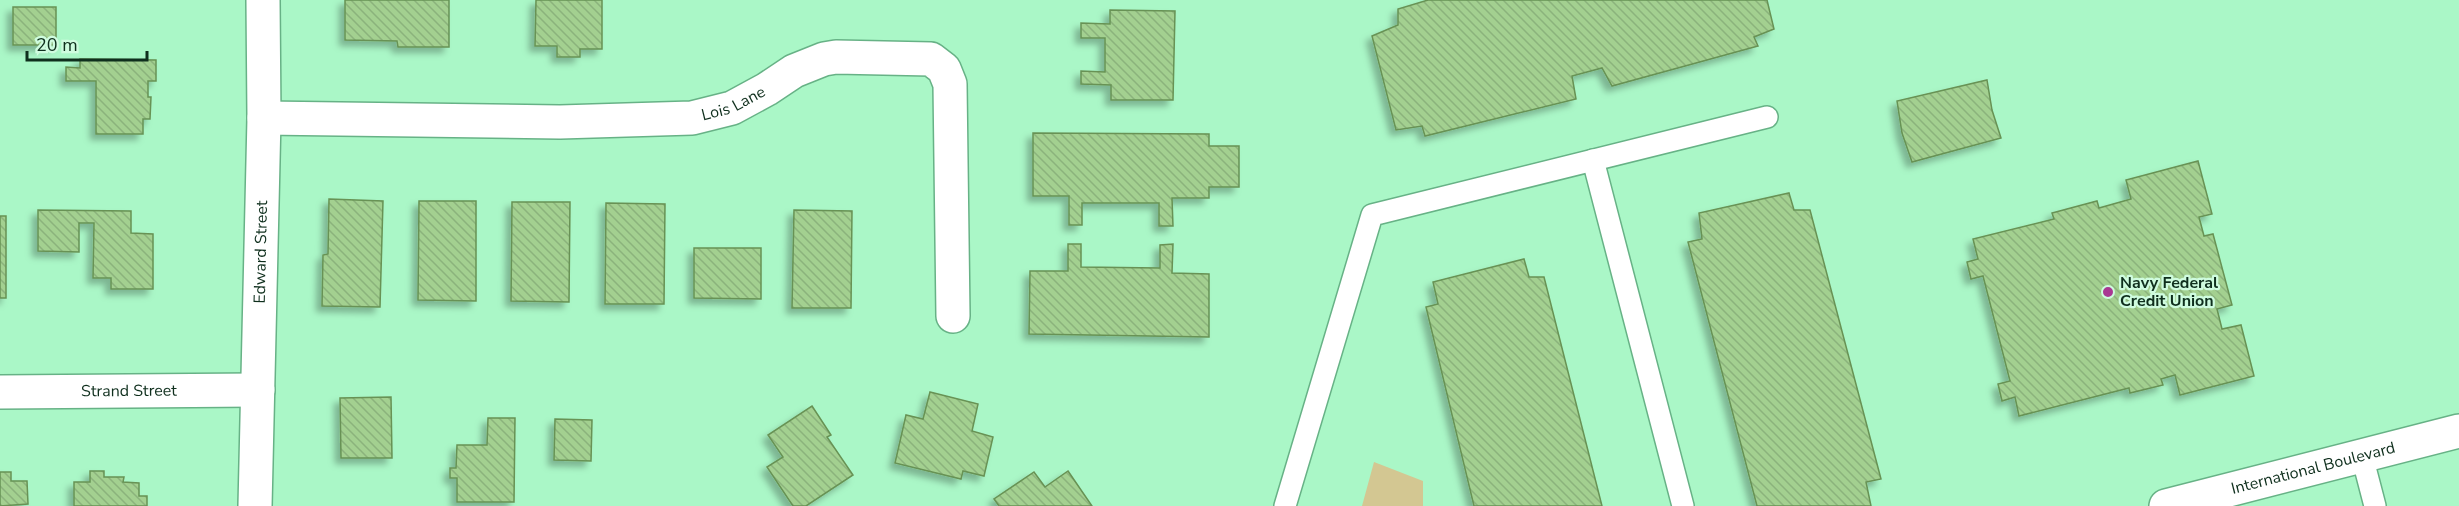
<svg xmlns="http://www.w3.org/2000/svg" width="2459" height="506" viewBox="0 0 2459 506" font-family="'Nunito Sans',sans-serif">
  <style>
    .green { fill: #d3c792 }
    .building { fill: url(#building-back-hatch); stroke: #679254; stroke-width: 1.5; filter: url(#shadow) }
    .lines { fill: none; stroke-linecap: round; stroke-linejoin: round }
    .lane-casing { stroke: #67b286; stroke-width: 24 }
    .street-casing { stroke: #67b286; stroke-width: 36 }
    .lane { stroke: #fff; stroke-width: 21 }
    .street { stroke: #fff; stroke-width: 33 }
    .poi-dot { fill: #a93893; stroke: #cffcdf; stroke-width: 2 }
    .labels { text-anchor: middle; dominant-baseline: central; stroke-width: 4.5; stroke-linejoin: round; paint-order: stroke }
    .street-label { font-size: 16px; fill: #0f2f1d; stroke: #cffcdf }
    .poi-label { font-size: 16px; font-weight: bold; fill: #0f2f1d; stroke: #cffcdf; text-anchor: start }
  </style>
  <defs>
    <pattern id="building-back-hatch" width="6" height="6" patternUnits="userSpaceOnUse" patternTransform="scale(1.5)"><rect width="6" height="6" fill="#a3d090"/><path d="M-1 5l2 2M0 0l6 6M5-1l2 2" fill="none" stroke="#8bb37c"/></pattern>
    <filter id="shadow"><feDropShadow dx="-5.5" dy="5.5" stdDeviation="3" flood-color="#0004"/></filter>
  </defs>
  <rect width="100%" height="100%" fill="#aaf7c7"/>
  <path class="green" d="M 1374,462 L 1423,481 L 1423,506 L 1362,506 Z"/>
  <g class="building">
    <path d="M 345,0 L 449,0 L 449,47 L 398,47 L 397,41 L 345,40 Z"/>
    <path d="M 536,0 L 602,0 L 602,49 L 580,49 L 580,57 L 557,57 L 557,46 L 535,46 Z"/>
    <path d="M 1428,0 L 1767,0 L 1774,29 L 1754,37 L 1758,46 L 1612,86 L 1602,68 L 1572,76 L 1576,99 L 1425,136 L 1422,126 L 1396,130 L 1372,36 L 1398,25 L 1398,9 Z"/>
    <rect x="13" y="7" width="43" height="38"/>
    <path d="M 1110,10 L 1175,11 L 1173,100 L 1111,100 L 1111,85 L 1081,84 L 1081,71 L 1105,72 L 1105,38 L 1081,38 L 1081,23 L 1110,24 Z"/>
    <path d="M 80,59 L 156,60 L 156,81 L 148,81 L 148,97 L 151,97 L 150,119 L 143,119 L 143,134 L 96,134 L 96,81 L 66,81 L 66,67 L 80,68 Z"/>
    <path d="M 1987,80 L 1992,110 L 2001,138 L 1912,162 L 1902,133 L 1897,101 Z"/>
    <path d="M 1033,133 L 1209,134 L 1209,146 L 1239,146 L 1239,187 L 1209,187 L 1209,198 L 1172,198 L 1173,226 L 1159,226 L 1159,203 L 1082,203 L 1082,225 L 1069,225 L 1069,196 L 1033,196 Z"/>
    <path d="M 2198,161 L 2212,214 L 2199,217 L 2204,236 L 2213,234 L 2232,305 L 2217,309 L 2222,329 L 2241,325 L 2254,376 L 2180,395 L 2175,375 L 2161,379 L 2163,385 L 2130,393 L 2129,388 L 2019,416 L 2015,397 L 2002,401 L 1998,384 L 2010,381 L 1983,276 L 1971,279 L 1967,262 L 1978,259 L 1973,239 L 2054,219 L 2052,213 L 2097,201 L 2099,208 L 2131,199 L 2126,180 Z"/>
    <path d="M 1789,193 L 1794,210 L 1810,210 L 1881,479 L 1866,482 L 1871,506 L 1757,506 L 1688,242 L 1702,239 L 1699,213 Z"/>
    <path d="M 329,199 L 383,201 L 380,307 L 322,306 L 323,255 L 328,254 Z"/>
    <path d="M 419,201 L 476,201 L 476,301 L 418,300 Z"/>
    <path d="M 512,202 L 570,202 L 569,302 L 511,301 Z"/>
    <path d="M 606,203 L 665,204 L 664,304 L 605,304 Z"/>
    <path d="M 38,210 L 131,211 L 131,233 L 153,234 L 153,289 L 111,289 L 111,278 L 93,278 L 94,223 L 79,223 L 79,252 L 38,251 Z"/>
    <path d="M 794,210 L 852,211 L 851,308 L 792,308 Z"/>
    <rect x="0" y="216" width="6" height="82"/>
    <path d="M 1068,244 L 1081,244 L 1081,267 L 1160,268 L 1160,245 L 1173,244 L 1172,273 L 1209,274 L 1209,337 L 1029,334 L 1030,271 L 1068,271 Z"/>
    <path d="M 694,248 L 761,248 L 761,299 L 694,298 Z"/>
    <path d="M 1524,259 L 1529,277 L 1544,277 L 1602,506 L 1474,506 L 1426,307 L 1438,304 L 1433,282 Z"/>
    <path d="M 930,392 L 978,404 L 972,431 L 993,437 L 984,476 L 963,471 L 961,479 L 895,463 L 906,415 L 923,419 Z"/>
    <path d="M 391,397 L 392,458 L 341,458 L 340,398 Z"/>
    <path d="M 812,406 L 831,435 L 827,437 L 853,475 L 806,506 L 793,506 L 767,467 L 783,457 L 768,435 Z"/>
    <path d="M 488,418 L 515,418 L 514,502 L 457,502 L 457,478 L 450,478 L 450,468 L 456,468 L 457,445 L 487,445 Z"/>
    <path d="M 555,419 L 592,420 L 591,461 L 554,460 Z"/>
    <path d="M 90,471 L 104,471 L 104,477 L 124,477 L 123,482 L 139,483 L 139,496 L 147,496 L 147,506 L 74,506 L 74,482 L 90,482 Z"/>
    <path d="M 1068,471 L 1092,506 L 999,506 L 994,499 L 1034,472 L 1045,487 Z"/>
    <path d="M 0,472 L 11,472 L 11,481 L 27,481 L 28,504 L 0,506 Z"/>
  </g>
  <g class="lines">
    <defs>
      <g id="lane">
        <path d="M 1593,160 L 1683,506"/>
        <path d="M 2362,456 L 2375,506"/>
        <path d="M 1285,506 L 1372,215 L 1767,117"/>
      </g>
      <g id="street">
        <path id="s1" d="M 264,118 L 560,122 L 692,118 L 732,108 L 767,89 L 794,71 L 824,59 L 836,57 L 931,59 L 944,69 L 950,84 L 953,316"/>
        <path id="s2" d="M 0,392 L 258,390"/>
        <path id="s3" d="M 255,506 L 264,118 L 263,0"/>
        <path id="s4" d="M 2166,506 L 2459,431"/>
      </g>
    </defs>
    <use href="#lane" class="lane-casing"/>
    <use href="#street" class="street-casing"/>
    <use href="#lane" class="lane"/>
    <use href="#street" class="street"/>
  </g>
  <circle class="poi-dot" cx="2108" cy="292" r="6"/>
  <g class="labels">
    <g class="street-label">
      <text stroke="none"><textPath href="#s1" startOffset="472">Lois Lane</textPath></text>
      <text stroke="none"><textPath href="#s3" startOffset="254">Edward Street</textPath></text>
      <text stroke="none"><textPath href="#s2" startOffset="129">Strand Street</textPath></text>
      <text stroke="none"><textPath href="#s4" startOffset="152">International Boulevard</textPath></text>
    </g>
    <g class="poi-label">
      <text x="2120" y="283">Navy Federal<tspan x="2120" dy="18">Credit Union</tspan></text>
    </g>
  </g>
  <path d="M27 51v9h120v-9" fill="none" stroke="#0f2f1d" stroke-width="3"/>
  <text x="36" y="51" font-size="18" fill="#0f2f1d" stroke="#cffcdf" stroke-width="4.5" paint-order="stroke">20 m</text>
</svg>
